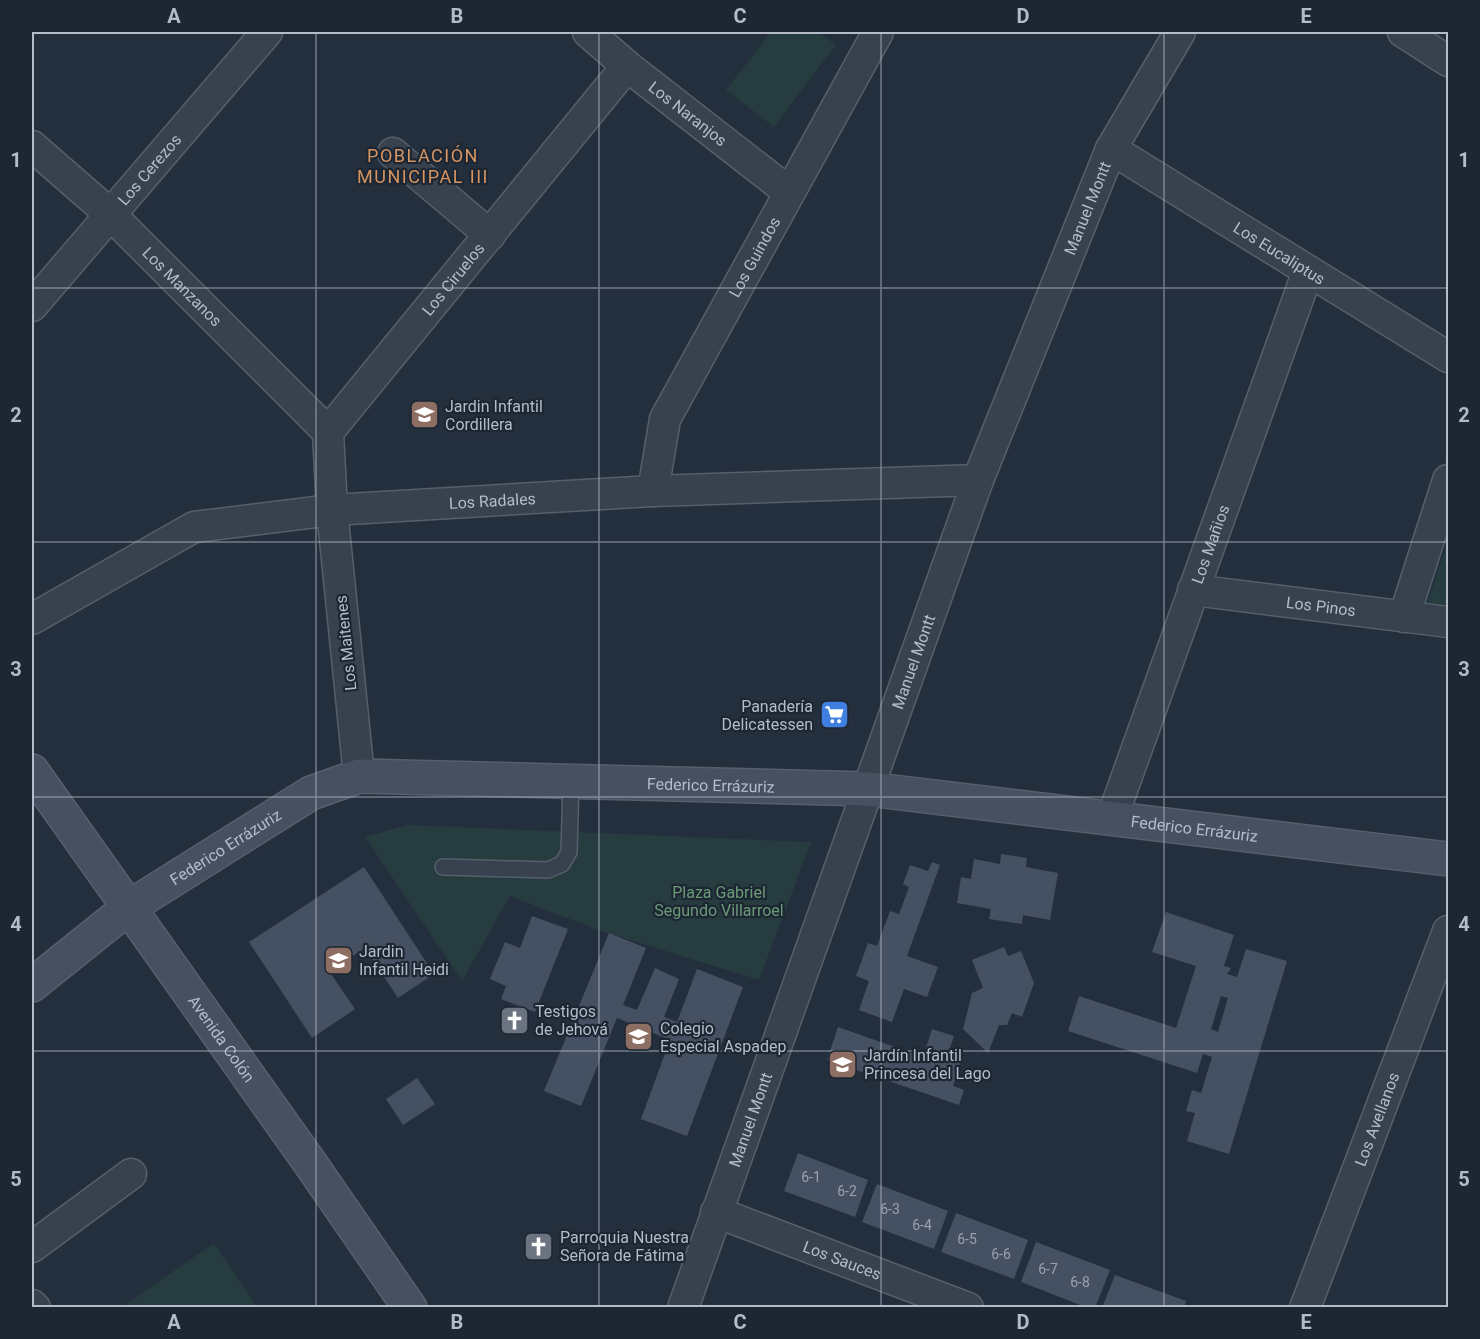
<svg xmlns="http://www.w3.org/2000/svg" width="1480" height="1339" viewBox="0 0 1480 1339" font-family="Roboto,sans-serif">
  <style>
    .green { fill: #263c3f }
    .building { fill: #455162; fill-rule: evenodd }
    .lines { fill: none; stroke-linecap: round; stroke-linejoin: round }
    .lane-casing { stroke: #565f6c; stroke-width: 18 }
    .street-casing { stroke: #565f6c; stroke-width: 33 }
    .secondary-casing { stroke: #565f6c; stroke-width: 36 }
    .lane { stroke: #38414e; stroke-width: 15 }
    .street { stroke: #38414e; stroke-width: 30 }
    .secondary { stroke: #465061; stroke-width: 33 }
    .grid { fill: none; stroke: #b4bcc9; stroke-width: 1.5; stroke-opacity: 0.55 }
    .labels { text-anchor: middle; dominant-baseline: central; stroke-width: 4.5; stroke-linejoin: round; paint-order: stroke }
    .number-label { font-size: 14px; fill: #98a1af }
    .street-label { font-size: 16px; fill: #b4bcc9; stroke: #1d2633 }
    .poi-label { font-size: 16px; fill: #b4bcc9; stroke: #1d2633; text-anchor: start }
    .park-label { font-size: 16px; fill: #6b9a76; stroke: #1d2633 }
    .neighbourhood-label { font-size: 18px; letter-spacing: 1.5px; fill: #d59563; stroke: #1d2633 }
    .neatline { fill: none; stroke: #b4bcc9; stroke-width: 2 }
    .grid-label { font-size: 20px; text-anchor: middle; font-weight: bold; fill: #b4bcc9 }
  </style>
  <rect width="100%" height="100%" fill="#242f3e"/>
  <g class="green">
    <path d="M 771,32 L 818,32 L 836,45 L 774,127 L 726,90 Z"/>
    <path d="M 1448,541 L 1448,612 L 1425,609 Z"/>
    <path d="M 407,825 L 811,842 L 759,980 L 601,931 L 510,896 L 462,981 L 365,837 Z"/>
    <path d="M 214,1243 L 257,1307 L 122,1307 Z"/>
  </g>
  <g class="building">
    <path d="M 1001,854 L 1027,858 L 1026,867 L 1058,873 L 1050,920 L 1023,915 L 1022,924 L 989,919 L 991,909 L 957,903 L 961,877 L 971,879 L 974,859 L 1000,864 Z"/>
    <path d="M 932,862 L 940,865 L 907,956 L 938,967 L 927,997 L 904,989 L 892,1022 L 859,1010 L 869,981 L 856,976 L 868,943 L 877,946 L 890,911 L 899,914 L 909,887 L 903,884 L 910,865 L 928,871 Z"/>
    <path d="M 364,867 L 434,974 L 398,998 L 365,948 L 329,971 L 355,1009 L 312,1038 L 249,942 Z"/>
    <path d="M 1166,912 L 1234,935 L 1224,966 L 1231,968 L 1227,974 L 1237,977 L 1246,949 L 1287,961 L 1229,1154 L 1187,1141 L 1195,1113 L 1186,1111 L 1192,1090 L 1201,1093 L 1212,1057 L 1203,1054 L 1197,1073 L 1068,1031 L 1079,996 L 1176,1028 L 1196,966 L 1152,952 ZM 1221,996 L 1228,998 L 1218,1032 L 1211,1029 Z"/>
    <path d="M 532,916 L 568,929 L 535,1012 L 501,999 L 506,986 L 490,979 L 505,942 L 520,948 Z"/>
    <path d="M 609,933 L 646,948 L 623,1005 L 637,1010 L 655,968 L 679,979 L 664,1017 L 677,1022 L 697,969 L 743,987 L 687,1136 L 641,1119 L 670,1040 L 617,1018 L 581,1106 L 544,1091 Z"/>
    <path d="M 1004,947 L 1008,956 L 1021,951 L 1034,983 L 1022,1017 L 1012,1013 L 1007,1025 L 999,1025 L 988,1053 L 963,1029 L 972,993 L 983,988 L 972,960 Z"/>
    <path d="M 838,1027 L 923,1057 L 932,1029 L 954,1036 L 947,1057 L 961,1061 L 953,1086 L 964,1090 L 959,1105 L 827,1060 Z"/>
    <path d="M 417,1078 L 435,1104 L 403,1125 L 386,1099 Z"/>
    <path d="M 798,1153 L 868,1180 L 855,1217 L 784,1191 Z"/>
    <path d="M 877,1184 L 948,1211 L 934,1249 L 862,1222 Z"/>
    <path d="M 956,1213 L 1028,1240 L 1014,1279 L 941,1252 Z"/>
    <path d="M 1036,1242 L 1110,1270 L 1095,1308 L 1088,1308 L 1021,1282 Z"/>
    <path d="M 1115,1275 L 1186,1301 L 1184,1308 L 1102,1308 Z"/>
  </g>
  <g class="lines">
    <defs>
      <path id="lane" d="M 443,867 L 548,870 L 562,864 L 569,852 L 571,781"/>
      <g id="street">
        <path id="s1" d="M 588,32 L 627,66 L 789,192"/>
        <path d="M 1403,32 L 1448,61"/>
        <path id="s2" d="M 32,146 L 110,214 L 328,432"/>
        <path id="s3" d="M 1111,149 L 1448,357"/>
        <path d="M 393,153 L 490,235"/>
        <path id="s4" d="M 32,306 L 267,32"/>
        <path id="s5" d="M 653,491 L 665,419 L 878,32"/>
        <path id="s6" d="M 1193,590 L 1448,622"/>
        <path d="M 1404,617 L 1448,480"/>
        <path id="s7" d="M 32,619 L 194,527 L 332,510 L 653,491 L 978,480"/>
        <path id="s8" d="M 359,776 L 332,510 L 328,432 L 627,66"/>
        <path id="s9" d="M 1112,818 L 1308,271"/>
        <path id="s10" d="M 716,1212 L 968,1308"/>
        <path d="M 32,1247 L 131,1174"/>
        <path d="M 32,1305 L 35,1308"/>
        <path id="s11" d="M 683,1308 L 978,480 L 1111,149 L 1180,32"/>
        <path id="s12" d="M 1305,1308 L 1448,931"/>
      </g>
      <g id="secondary">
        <path id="s13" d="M 32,771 L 310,1163 L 410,1308"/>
        <path id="s14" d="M 32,985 L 128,908 L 311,793 L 359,776 L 868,789 L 1448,859"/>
      </g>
    </defs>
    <use href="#lane" class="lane-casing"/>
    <use href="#street" class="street-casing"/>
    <use href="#secondary" class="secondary-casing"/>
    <use href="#lane" class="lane"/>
    <use href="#street" class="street"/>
    <use href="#secondary" class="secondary"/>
  </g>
  <path class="grid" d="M 316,32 L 316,1308M 599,32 L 599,1308M 881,32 L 881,1308M 1164,32 L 1164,1308M 32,288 L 1448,288M 32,542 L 1448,542M 32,797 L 1448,797M 32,1051 L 1448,1051"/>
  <defs>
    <symbol id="school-square" viewBox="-11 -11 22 22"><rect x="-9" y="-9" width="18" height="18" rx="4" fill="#8d6e63" stroke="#1d2633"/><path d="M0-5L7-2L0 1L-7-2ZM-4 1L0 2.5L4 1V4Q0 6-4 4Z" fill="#fff"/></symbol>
    <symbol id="supermarket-square" viewBox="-11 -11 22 22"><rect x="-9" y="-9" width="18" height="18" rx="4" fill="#3f7fe0" stroke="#1d2633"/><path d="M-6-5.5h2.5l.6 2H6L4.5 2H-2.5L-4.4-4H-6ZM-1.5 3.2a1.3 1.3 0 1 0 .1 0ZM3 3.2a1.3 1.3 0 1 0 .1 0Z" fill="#fff"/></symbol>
    <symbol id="church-square" viewBox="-11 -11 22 22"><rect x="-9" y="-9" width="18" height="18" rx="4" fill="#6b7280" stroke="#1d2633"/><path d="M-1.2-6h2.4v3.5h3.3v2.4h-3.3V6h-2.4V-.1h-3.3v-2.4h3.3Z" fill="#fff"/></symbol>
  </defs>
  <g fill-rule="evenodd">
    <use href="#school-square" x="408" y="398" width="33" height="33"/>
    <use href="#supermarket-square" x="818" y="698" width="33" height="33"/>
    <use href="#school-square" x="322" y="944" width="33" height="33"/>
    <use href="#church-square" x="498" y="1004" width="33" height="33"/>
    <use href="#school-square" x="622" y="1020" width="33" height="33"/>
    <use href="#school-square" x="826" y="1048" width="33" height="33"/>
    <use href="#church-square" x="522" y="1230" width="33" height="33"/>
  </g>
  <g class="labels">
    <g class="number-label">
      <text x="811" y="1177">6-1</text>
      <text x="847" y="1191">6-2</text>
      <text x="890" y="1209">6-3</text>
      <text x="922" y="1225">6-4</text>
      <text x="967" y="1239">6-5</text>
      <text x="1001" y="1254">6-6</text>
      <text x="1048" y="1269">6-7</text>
      <text x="1080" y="1282">6-8</text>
    </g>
    <g class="street-label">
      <text stroke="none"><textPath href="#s1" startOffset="129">Los Naranjos</textPath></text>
      <text stroke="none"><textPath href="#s4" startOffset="180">Los Cerezos</textPath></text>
      <text stroke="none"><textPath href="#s11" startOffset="1172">Manuel Montt</textPath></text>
      <text stroke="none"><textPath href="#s3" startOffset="198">Los Eucaliptus</textPath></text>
      <text stroke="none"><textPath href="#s5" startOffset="258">Los Guindos</textPath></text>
      <text stroke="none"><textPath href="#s8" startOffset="543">Los Ciruelos</textPath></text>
      <text stroke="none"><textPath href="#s2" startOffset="206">Los Manzanos</textPath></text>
      <text stroke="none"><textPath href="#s7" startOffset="486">Los Radales</textPath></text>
      <text stroke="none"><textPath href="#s9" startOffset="291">Los Mañios</textPath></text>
      <text stroke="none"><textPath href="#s6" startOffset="129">Los Pinos</textPath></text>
      <text transform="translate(346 643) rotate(-96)">Los Maitenes</text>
      <text stroke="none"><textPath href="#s11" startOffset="686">Manuel Montt</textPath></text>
      <text stroke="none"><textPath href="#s14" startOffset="742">Federico Errázuriz</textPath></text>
      <text stroke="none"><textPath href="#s14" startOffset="1228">Federico Errázuriz</textPath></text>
      <text stroke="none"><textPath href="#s14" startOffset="238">Federico Errázuriz</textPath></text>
      <text stroke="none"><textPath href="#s13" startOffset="328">Avenida Colón</textPath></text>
      <text stroke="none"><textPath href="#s11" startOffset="200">Manuel Montt</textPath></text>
      <text stroke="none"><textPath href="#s12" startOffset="202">Los Avellanos</textPath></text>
      <text stroke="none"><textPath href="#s10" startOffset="135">Los Sauces</textPath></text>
    </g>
    <g class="poi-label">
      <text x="445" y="406">Jardin Infantil<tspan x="445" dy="18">Cordillera</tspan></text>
      <text x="813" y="706" text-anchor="end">Panadería<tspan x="813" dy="18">Delicatessen</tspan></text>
      <text x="359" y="951">Jardin<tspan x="359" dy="18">Infantil Heidi</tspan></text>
      <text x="535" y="1011">Testigos<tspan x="535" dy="18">de Jehová</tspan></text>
      <text x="660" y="1028">Colegio<tspan x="660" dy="18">Especial Aspadep</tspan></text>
      <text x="864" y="1055">Jardín Infantil<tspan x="864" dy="18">Princesa del Lago</tspan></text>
      <text x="560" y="1237">Parroquia Nuestra<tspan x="560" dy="18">Señora de Fátima</tspan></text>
    </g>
    <g class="park-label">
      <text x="719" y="892">Plaza Gabriel<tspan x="719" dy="18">Segundo Villarroel</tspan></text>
    </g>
    <g class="neighbourhood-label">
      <text x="423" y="155">POBLACIÓN<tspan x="423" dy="21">MUNICIPAL III</tspan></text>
    </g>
  </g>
  <rect width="1480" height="1339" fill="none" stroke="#1d2633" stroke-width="66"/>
  <rect x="33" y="33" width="1414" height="1273" class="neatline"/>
  <g class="grid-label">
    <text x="174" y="23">A</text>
    <text x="457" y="23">B</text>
    <text x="740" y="23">C</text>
    <text x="1023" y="23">D</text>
    <text x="1306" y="23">E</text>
    <text x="16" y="167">1</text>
    <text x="1464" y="167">1</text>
    <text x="16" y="422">2</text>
    <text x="1464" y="422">2</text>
    <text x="16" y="676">3</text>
    <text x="1464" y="676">3</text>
    <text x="16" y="931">4</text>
    <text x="1464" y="931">4</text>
    <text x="16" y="1186">5</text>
    <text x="1464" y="1186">5</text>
    <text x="174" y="1329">A</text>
    <text x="457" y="1329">B</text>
    <text x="740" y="1329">C</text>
    <text x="1023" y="1329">D</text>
    <text x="1306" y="1329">E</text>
  </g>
</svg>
